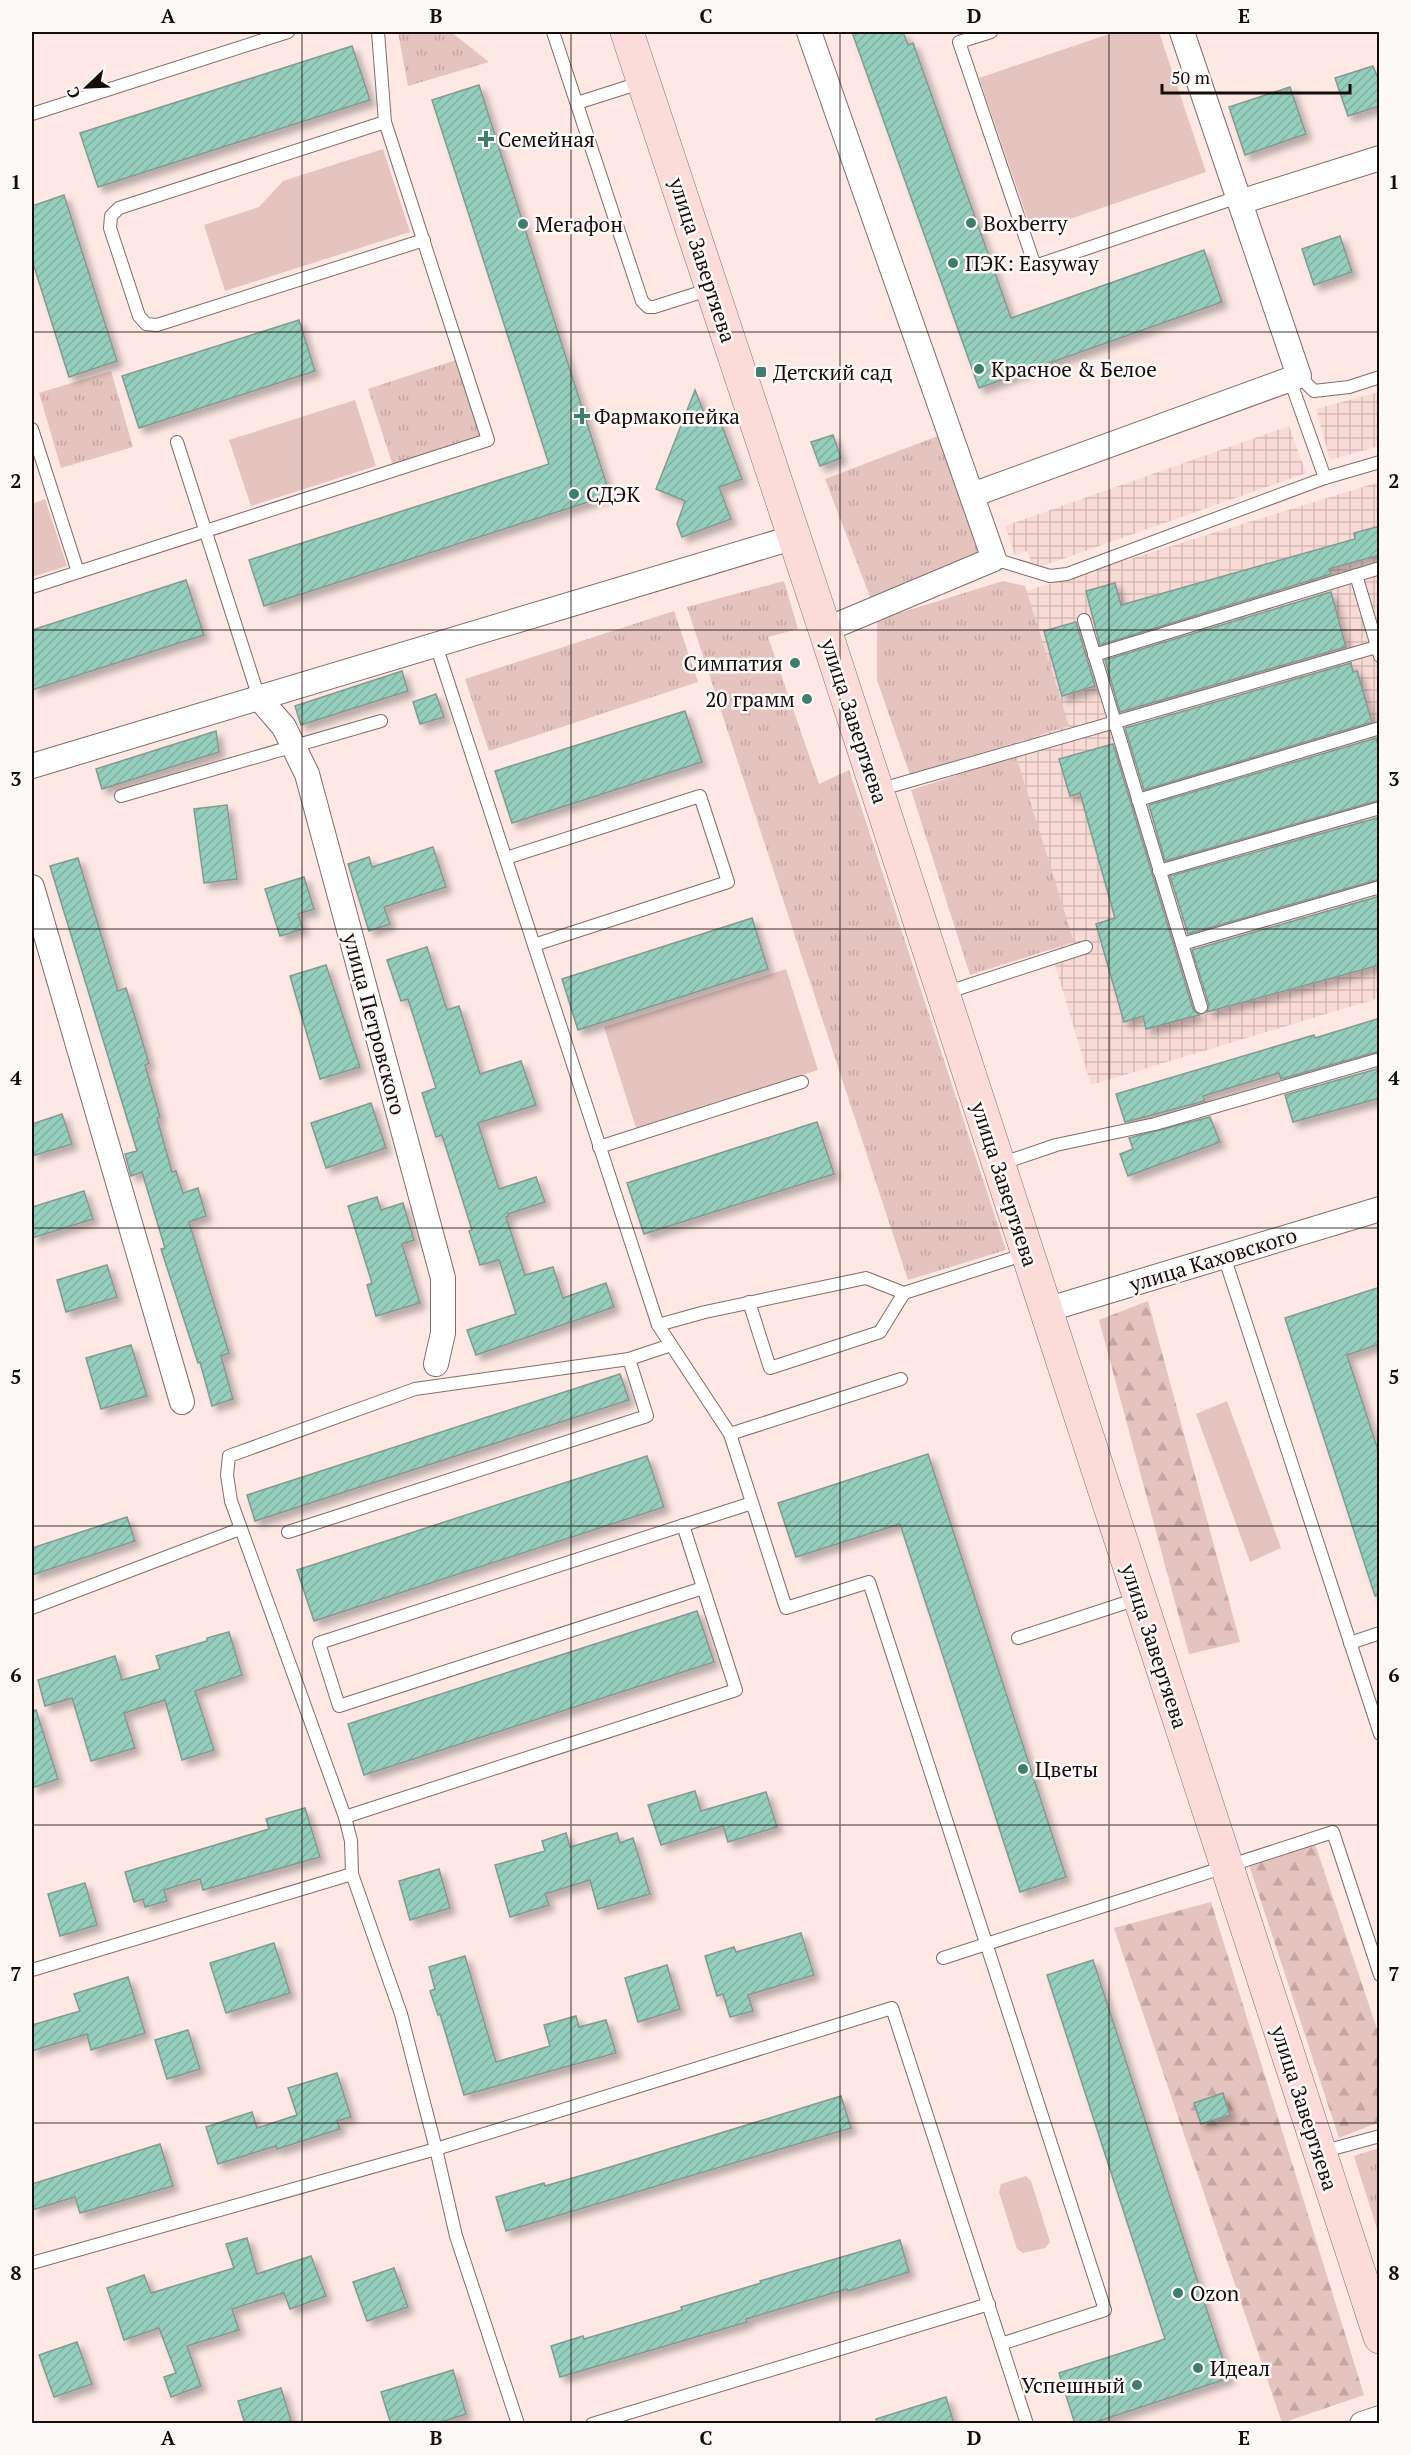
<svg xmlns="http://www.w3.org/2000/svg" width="1411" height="2455" viewBox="0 0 1411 2455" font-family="'PT Serif',serif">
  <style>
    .industrial { fill: url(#industrial-grid) }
    .grass { fill: url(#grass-tufts) }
    .forest { fill: url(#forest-firs) }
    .green { fill: #e5c3be }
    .building { fill: url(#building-hatch); stroke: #859892; stroke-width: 1.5; filter: url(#shadow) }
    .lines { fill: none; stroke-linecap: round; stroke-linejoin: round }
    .service-casing { stroke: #806d6b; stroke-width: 14 }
    .minor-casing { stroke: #806d6b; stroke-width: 26 }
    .secondary-casing { stroke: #806d6b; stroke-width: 34 }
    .service { stroke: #fff; stroke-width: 12 }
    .minor { stroke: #fff; stroke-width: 24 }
    .secondary { stroke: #fcdcd9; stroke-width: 33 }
    .grid { fill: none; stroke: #140d0c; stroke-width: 1.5; stroke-opacity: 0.55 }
    .poi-dot { fill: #3d7e6d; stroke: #fef9f9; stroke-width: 2 }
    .labels { text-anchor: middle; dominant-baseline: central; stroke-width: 5; stroke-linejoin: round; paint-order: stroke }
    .poi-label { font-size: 21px; fill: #140d0c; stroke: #fef9f9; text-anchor: start }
    .street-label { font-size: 21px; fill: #140d0c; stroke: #fef9f9 }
    .neatline { fill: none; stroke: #140d0c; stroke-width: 2 }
    .grid-label { font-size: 20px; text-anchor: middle; font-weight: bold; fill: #140d0c }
  </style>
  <defs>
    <pattern id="industrial-grid" width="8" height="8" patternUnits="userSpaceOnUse" patternTransform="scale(1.5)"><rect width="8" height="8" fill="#f8dad6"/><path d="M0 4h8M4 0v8" fill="none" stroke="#d4bab6"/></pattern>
    <pattern id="grass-tufts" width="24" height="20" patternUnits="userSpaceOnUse" patternTransform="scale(1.5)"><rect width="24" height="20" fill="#e5c3be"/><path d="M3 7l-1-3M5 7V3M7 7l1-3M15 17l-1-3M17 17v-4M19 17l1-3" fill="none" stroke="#c4a6a2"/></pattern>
    <pattern id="forest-firs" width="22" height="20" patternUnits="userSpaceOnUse" patternTransform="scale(1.5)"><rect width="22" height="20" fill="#e5c3be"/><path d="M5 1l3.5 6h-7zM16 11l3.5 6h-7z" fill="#c4a6a2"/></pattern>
    <pattern id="building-hatch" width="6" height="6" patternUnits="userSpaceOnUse" patternTransform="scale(1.5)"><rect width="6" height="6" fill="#96cebd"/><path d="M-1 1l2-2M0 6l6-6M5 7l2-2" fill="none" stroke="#80b0a1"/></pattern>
    <filter id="shadow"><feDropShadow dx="5.5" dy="5.5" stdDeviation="3" flood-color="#0004"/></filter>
  </defs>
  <rect width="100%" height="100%" fill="#fde8e4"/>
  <g class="industrial">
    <path d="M 1379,392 L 1379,446 L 1330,460 L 1316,409 Z"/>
    <path d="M 1289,426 L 1306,473 L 1034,569 L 1027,551 L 1015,555 L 1005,526 Z"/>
    <path d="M 1379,482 L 1379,998 L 1091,1085 L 1011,818 L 954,613 Z"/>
  </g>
  <g class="grass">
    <path d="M 398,32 L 451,32 L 489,62 L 408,86 Z"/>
    <path d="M 456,360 L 482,437 L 393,466 L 368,389 Z"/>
    <path d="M 111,371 L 133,447 L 61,468 L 39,393 Z"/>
    <path d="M 938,436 L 985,559 L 872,602 L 825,479 Z"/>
    <path d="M 784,581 L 798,629 L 768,637 L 819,784 L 849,770 L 1006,1250 L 908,1280 L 687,607 Z"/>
    <path d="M 1003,581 L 1025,586 L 1069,726 L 910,775 L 877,680 L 877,620 Z"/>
    <path d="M 674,611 L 698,682 L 489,751 L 465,679 Z"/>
    <path d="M 1016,756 L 1074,942 L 970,975 L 911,790 Z"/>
    <path d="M 1379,2148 L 1380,2148 L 1379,2235 L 1354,2156 Z"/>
  </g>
  <g class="forest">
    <path d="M 1148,1301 L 1240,1642 L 1189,1654 L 1099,1320 Z"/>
    <path d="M 1315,1844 L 1379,2035 L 1379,2122 L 1339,2138 L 1249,1865 Z"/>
    <path d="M 1211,1902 L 1364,2395 L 1282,2423 L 1114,1928 Z"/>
  </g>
  <g class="green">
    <path d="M 1115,32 L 1159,32 L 1206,172 L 1032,232 L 979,78 Z"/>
    <path d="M 383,149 L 410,232 L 225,291 L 204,225 L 259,207 L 283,181 Z"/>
    <path d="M 355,400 L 376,466 L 251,506 L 229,440 Z"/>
    <path d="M 45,499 L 67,566 L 32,577 L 32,504 Z"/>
    <path d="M 786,969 L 818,1070 L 636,1128 L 604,1027 Z"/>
    <path d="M 1227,1401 L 1281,1548 L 1250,1562 L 1196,1414 Z"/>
    <path d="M 1026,2176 L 1031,2181 L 1050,2242 L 1045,2248 L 1023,2253 L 1017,2249 L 999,2192 L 1001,2184 Z"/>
  </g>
  <g class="building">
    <path d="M 852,32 L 903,32 L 908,45 L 913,43 L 1011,318 L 1204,250 L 1222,302 L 979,388 Z"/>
    <path d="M 352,46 L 370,100 L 98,187 L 80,133 Z"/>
    <path d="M 1373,66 L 1380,83 L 1380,106 L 1348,116 L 1335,78 Z"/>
    <path d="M 479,85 L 610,495 L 264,606 L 249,560 L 549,464 L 432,100 Z"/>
    <path d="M 1290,87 L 1306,134 L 1245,155 L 1229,107 Z"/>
    <path d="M 64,195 L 117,361 L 69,377 L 32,260 L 32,206 Z"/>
    <path d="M 1340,236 L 1352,272 L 1314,285 L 1302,249 Z"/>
    <path d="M 299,320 L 315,371 L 139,428 L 122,376 Z"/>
    <path d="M 695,390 L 708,422 L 719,418 L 742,479 L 719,487 L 731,519 L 682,537 L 677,524 L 685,501 L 656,489 Z"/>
    <path d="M 833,435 L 841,458 L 820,466 L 811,442 Z"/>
    <path d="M 1380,526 L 1380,555 L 1329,569 L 1331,574 L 1100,645 L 1086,591 L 1115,583 L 1121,605 L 1355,539 L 1354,533 Z"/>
    <path d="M 186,580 L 204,635 L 32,690 L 32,630 Z"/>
    <path d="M 1331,592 L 1346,647 L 1120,712 L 1105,660 Z"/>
    <path d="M 1076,622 L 1095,686 L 1062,696 L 1044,631 Z"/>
    <path d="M 1351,663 L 1353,672 L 1357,671 L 1372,722 L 1144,790 L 1125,728 Z"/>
    <path d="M 402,671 L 408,691 L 301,725 L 295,706 Z"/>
    <path d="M 436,694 L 444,717 L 420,724 L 413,702 Z"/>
    <path d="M 685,711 L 702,762 L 512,823 L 495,771 Z"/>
    <path d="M 216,731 L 219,752 L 102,789 L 96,769 Z"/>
    <path d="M 1376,738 L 1380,750 L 1380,800 L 1165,861 L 1149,805 Z"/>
    <path d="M 1113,744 L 1193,1009 L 1199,1015 L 1146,1029 L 1143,1016 L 1124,1022 L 1096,924 L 1115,918 L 1080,793 L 1070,796 L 1059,759 Z"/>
    <path d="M 227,805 L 237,879 L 204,883 L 194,809 Z"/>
    <path d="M 1380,817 L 1380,879 L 1188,934 L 1170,876 Z"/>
    <path d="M 433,847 L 446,887 L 384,907 L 390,924 L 369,931 L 348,864 L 369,857 L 372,867 Z"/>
    <path d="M 78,858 L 118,991 L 126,988 L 149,1063 L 145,1065 L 160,1117 L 157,1118 L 172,1172 L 176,1171 L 183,1193 L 198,1188 L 206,1216 L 189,1222 L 229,1353 L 221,1356 L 233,1399 L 212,1406 L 200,1362 L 198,1363 L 161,1249 L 165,1248 L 142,1172 L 131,1176 L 125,1154 L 137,1151 L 50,866 Z"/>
    <path d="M 304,877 L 314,909 L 298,914 L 303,929 L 280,936 L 265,889 Z"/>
    <path d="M 1380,896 L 1380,965 L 1207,1012 L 1209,1005 L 1192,950 Z"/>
    <path d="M 752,918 L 768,969 L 578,1030 L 562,979 Z"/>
    <path d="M 427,947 L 447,1010 L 459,1006 L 480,1074 L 521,1061 L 536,1105 L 478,1123 L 499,1189 L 536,1177 L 545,1202 L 508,1214 L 509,1216 L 506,1217 L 525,1275 L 553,1267 L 563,1298 L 606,1283 L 614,1307 L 476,1355 L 467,1330 L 516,1314 L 499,1260 L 480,1265 L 469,1231 L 472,1230 L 442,1135 L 436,1137 L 422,1093 L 436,1088 L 408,999 L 401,1001 L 387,960 Z"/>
    <path d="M 326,965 L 360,1067 L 320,1079 L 290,976 Z"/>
    <path d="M 1380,1018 L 1380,1051 L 1281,1079 L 1279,1073 L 1203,1096 L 1205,1101 L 1125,1122 L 1116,1094 L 1314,1035 L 1315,1038 Z"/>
    <path d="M 1380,1068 L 1380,1098 L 1293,1122 L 1285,1095 Z"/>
    <path d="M 371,1103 L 386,1148 L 326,1168 L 311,1123 Z"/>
    <path d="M 62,1114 L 72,1144 L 32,1156 L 32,1124 Z"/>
    <path d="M 1210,1117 L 1220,1142 L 1128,1176 L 1120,1154 L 1133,1149 L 1129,1138 Z"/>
    <path d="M 817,1122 L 834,1174 L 644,1234 L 627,1183 Z"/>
    <path d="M 84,1191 L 93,1219 L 32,1238 L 32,1207 Z"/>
    <path d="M 377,1197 L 381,1210 L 403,1203 L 414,1240 L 402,1244 L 420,1303 L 376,1316 L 367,1285 L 372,1283 L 348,1206 Z"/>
    <path d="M 107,1265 L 117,1297 L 66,1312 L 57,1280 Z"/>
    <path d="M 1380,1287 L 1380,1344 L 1347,1355 L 1380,1456 L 1380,1595 L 1375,1596 L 1285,1318 Z"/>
    <path d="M 131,1345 L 147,1396 L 101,1409 L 86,1358 Z"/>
    <path d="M 620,1374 L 629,1400 L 255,1521 L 247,1495 Z"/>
    <path d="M 928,1454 L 1066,1877 L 1020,1892 L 900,1524 L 796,1557 L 778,1503 Z"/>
    <path d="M 647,1456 L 664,1507 L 314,1621 L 297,1570 Z"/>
    <path d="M 127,1517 L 135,1541 L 32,1575 L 32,1548 Z"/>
    <path d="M 697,1611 L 714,1662 L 364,1775 L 348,1724 Z"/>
    <path d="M 229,1632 L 242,1675 L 195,1691 L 214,1750 L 182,1760 L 165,1700 L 124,1713 L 135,1748 L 91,1761 L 72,1698 L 45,1706 L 38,1680 L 115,1656 L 122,1680 L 160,1669 L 156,1656 L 207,1641 L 207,1638 Z"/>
    <path d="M 36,1710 L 58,1779 L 32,1788 L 32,1711 Z"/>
    <path d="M 695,1791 L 701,1811 L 766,1792 L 777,1827 L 728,1842 L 723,1826 L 661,1845 L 648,1805 Z"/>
    <path d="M 305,1808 L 320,1857 L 203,1890 L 200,1879 L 164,1890 L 167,1901 L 145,1907 L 143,1899 L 134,1902 L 125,1872 L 269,1829 L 266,1819 Z"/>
    <path d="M 566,1833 L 570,1847 L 617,1833 L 620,1843 L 633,1838 L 650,1894 L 598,1909 L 590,1880 L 545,1894 L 549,1905 L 510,1917 L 495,1865 L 545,1851 L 542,1841 Z"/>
    <path d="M 439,1869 L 450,1908 L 410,1920 L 399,1881 Z"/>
    <path d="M 85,1883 L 97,1925 L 60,1936 L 48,1894 Z"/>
    <path d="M 801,1933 L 814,1975 L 748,1995 L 753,2011 L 730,2017 L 723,1994 L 717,1996 L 705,1956 L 734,1947 L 736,1952 Z"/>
    <path d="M 274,1943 L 290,1993 L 226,2013 L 210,1963 Z"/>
    <path d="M 465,1956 L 496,2062 L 550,2046 L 544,2025 L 576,2016 L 579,2027 L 606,2020 L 616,2053 L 464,2095 L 440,2014 L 438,2015 L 430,1991 L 435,1989 L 429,1967 Z"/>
    <path d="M 1093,1960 L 1229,2378 L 1090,2424 L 1075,2424 L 1059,2373 L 1165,2339 L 1047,1975 Z"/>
    <path d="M 667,1965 L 680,2009 L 638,2022 L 625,1978 Z"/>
    <path d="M 128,1977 L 145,2033 L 91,2050 L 87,2034 L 32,2051 L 32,2025 L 80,2011 L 74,1994 Z"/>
    <path d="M 188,2030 L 200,2069 L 167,2079 L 155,2040 Z"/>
    <path d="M 337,2073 L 351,2117 L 337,2121 L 340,2129 L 277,2149 L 276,2146 L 218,2164 L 206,2127 L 252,2112 L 257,2128 L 297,2115 L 288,2088 Z"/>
    <path d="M 1223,2093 L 1230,2115 L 1201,2124 L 1194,2103 Z"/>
    <path d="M 841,2096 L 851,2128 L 506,2231 L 496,2197 L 544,2183 L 545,2186 L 607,2168 Z"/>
    <path d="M 160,2144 L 173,2186 L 80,2213 L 75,2197 L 32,2210 L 32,2184 Z"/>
    <path d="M 247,2238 L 257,2274 L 311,2256 L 326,2296 L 290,2309 L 284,2293 L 232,2309 L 239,2330 L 187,2346 L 201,2386 L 171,2397 L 164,2377 L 176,2373 L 159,2328 L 124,2340 L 107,2288 L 144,2275 L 151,2293 L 234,2268 L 226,2244 Z"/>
    <path d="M 900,2240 L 909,2272 L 848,2291 L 847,2289 L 746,2319 L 747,2322 L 560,2377 L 551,2346 L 583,2336 L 584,2339 L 682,2310 L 681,2307 L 761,2283 L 760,2281 Z"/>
    <path d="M 394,2268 L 408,2307 L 367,2321 L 353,2282 Z"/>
    <path d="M 77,2342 L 92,2384 L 54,2397 L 39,2355 Z"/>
    <path d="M 453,2370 L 466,2414 L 435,2424 L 391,2424 L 381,2392 Z"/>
    <path d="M 281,2388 L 292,2424 L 245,2424 L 238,2401 Z"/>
    <path d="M 946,2397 L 954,2424 L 877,2424 L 876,2419 Z"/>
  </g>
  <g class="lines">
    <defs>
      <g id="service">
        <path d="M 553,32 L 642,301 L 648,307 L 654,307 L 711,289"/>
        <path d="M 991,32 L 959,42 L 1035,266 L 1238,197"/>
        <path d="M 577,103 L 643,82"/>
        <path d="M 32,114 L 288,32"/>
        <path d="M 385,122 L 119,208 L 111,216 L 110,228 L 139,316 L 146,324 L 157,325 L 424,240"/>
        <path d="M 1299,376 L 1314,391 L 1349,387 L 1380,377"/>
        <path d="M 1290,380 L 1325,478"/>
        <path d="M 32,429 L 78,572"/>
        <path d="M 177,442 L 259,698"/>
        <path d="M 994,559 L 1050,576 L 1067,574 L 1325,478 L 1380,462"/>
        <path d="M 1356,575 L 1380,656"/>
        <path d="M 32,587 L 488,440 L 385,122 L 378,32"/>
        <path d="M 1084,620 L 1201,1007"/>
        <path d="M 436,645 L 658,1325 L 730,1434 L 786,1608 L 869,1582 L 1105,2310 L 1001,2344"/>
        <path d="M 1094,655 L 1380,568"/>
        <path d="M 878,790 L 1380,646"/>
        <path d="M 121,796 L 381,721"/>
        <path d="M 1138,800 L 1380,728"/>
        <path d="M 506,858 L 700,796 L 728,882 L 534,945"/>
        <path d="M 1159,871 L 1380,808"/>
        <path d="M 1182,944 L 1380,887"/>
        <path d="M 945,993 L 1086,947"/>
        <path d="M 599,1147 L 802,1082"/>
        <path d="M 1000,1164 L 1056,1145 L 1155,1124 L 1380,1059"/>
        <path d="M 1224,1256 L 1380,1734"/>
        <path d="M 749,1302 L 770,1368 L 880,1332 L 904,1293"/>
        <path d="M 658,1325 L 705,1312 L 866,1278 L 904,1293 L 1026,1254"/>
        <path d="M 730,1434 L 901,1379"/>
        <path d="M 288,1532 L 647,1416 L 629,1359"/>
        <path d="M 703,1588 L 339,1706 L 319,1643 L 752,1503"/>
        <path d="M 32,1608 L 240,1529"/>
        <path d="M 1018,1638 L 1140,1598"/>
        <path d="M 1350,1643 L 1380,1633"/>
        <path d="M 345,1817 L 736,1690 L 683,1525"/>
        <path d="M 943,1958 L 1333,1832 L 1380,1975"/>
        <path d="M 32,1970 L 352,1874"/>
        <path d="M 1321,2152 L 1380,2136"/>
        <path d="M 32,2263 L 436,2149 L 892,2008 L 1027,2424"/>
        <path d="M 518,2424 L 456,2236 L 436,2149 L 401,2014 L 352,1874 L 351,1841 L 345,1817 L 231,1501 L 227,1475 L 229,1456 L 415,1389 L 629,1359 L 671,1345"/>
        <path d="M 592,2424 L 989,2304"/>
      </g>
      <g id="minor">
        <path d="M 809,32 L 994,559 L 825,630"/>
        <path d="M 1240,202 L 1380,158"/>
        <path d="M 972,495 L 1299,376 L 1182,32"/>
        <path d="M 259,698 L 284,727 L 307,774 L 443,1278 L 443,1333 L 436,1364"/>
        <path d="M 32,766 L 795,537"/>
        <path d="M 32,887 L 182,1402"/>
        <path d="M 1046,1310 L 1380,1209"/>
        <path d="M 1362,2424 L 1380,2418"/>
      </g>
      <path id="secondary" d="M 627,32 L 825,630 L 1380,2337"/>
    </defs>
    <use href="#service" class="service-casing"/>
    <use href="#minor" class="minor-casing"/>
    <use href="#secondary" class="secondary-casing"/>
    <use href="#service" class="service"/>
    <use href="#minor" class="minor"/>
    <use href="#secondary" class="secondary"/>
  </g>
  <path class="grid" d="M 302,32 L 302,2424M 571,32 L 571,2424M 840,32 L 840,2424M 1109,32 L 1109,2424M 32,332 L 1380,332M 32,630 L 1380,630M 32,929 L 1380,929M 32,1228 L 1380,1228M 32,1526 L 1380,1526M 32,1825 L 1380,1825M 32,2123 L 1380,2123"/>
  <g class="poi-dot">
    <path d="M483 130h6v6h6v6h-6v6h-6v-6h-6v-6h6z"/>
    <circle cx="971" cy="223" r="6"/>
    <circle cx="523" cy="224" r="6"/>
    <circle cx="953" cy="263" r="6"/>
    <circle cx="979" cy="369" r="6"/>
    <rect x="755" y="366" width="12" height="12" rx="3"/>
    <path d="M579 407h6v6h6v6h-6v6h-6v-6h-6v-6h6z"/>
    <circle cx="574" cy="494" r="6"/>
    <circle cx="795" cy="663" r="6"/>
    <circle cx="807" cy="699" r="6"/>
    <circle cx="1023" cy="1769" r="6"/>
    <circle cx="1178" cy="2293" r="6"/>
    <circle cx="1198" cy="2368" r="6"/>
    <circle cx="1137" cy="2385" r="6"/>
  </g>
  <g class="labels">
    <g class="poi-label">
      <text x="498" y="139">Семейная</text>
      <text x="983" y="223">Boxberry</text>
      <text x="535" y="224">Мегафон</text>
      <text x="965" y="263">ПЭК: Easyway</text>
      <text x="991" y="369">Красное &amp; Белое</text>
      <text x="773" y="372">Детский сад</text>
      <text x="594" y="416">Фармакопейка</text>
      <text x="586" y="494">СДЭК</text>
      <text x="783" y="663" text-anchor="end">Симпатия</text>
      <text x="795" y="699" text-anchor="end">20 грамм</text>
      <text x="1035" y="1769">Цветы</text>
      <text x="1190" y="2293">Ozon</text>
      <text x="1210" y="2368">Идеал</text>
      <text x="1125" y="2385" text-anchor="end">Успешный</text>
    </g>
    <g class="street-label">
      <text transform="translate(703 260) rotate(72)">улица Завертяева</text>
      <text transform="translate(855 721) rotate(72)">улица Завертяева</text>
      <text transform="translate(375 1024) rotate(75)">улица Петровского</text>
      <text transform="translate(1005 1184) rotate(72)">улица Завертяева</text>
      <text transform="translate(1213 1259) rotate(-17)">улица Каховского</text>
      <text transform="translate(1155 1646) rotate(72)">улица Завертяева</text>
      <text transform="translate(1305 2108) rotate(72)">улица Завертяева</text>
    </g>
  </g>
  <rect width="1411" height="2455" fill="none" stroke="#fef9f9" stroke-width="66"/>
  <g transform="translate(87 87) rotate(247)" stroke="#fef9f9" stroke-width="4.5" paint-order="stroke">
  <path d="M0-4.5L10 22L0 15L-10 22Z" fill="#140d0c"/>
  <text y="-9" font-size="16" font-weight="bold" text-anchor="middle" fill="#140d0c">С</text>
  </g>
  <path d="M1162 84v9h188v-9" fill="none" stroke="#140d0c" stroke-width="3"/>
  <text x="1171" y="84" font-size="18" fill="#140d0c" stroke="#fef9f9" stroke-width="4.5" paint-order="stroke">50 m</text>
  <rect x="33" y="33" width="1345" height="2389" class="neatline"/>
  <g class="grid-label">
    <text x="168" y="23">A</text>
    <text x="436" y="23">B</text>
    <text x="706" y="23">C</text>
    <text x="974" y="23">D</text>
    <text x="1244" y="23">E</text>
    <text x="16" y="189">1</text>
    <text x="1394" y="189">1</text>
    <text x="16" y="488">2</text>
    <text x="1394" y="488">2</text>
    <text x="16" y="786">3</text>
    <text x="1394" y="786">3</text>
    <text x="16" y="1085">4</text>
    <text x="1394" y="1085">4</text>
    <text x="16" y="1384">5</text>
    <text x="1394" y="1384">5</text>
    <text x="16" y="1682">6</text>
    <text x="1394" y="1682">6</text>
    <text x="16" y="1981">7</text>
    <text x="1394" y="1981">7</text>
    <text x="16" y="2280">8</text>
    <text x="1394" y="2280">8</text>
    <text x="168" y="2445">A</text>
    <text x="436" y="2445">B</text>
    <text x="706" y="2445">C</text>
    <text x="974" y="2445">D</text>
    <text x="1244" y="2445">E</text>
  </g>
</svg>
